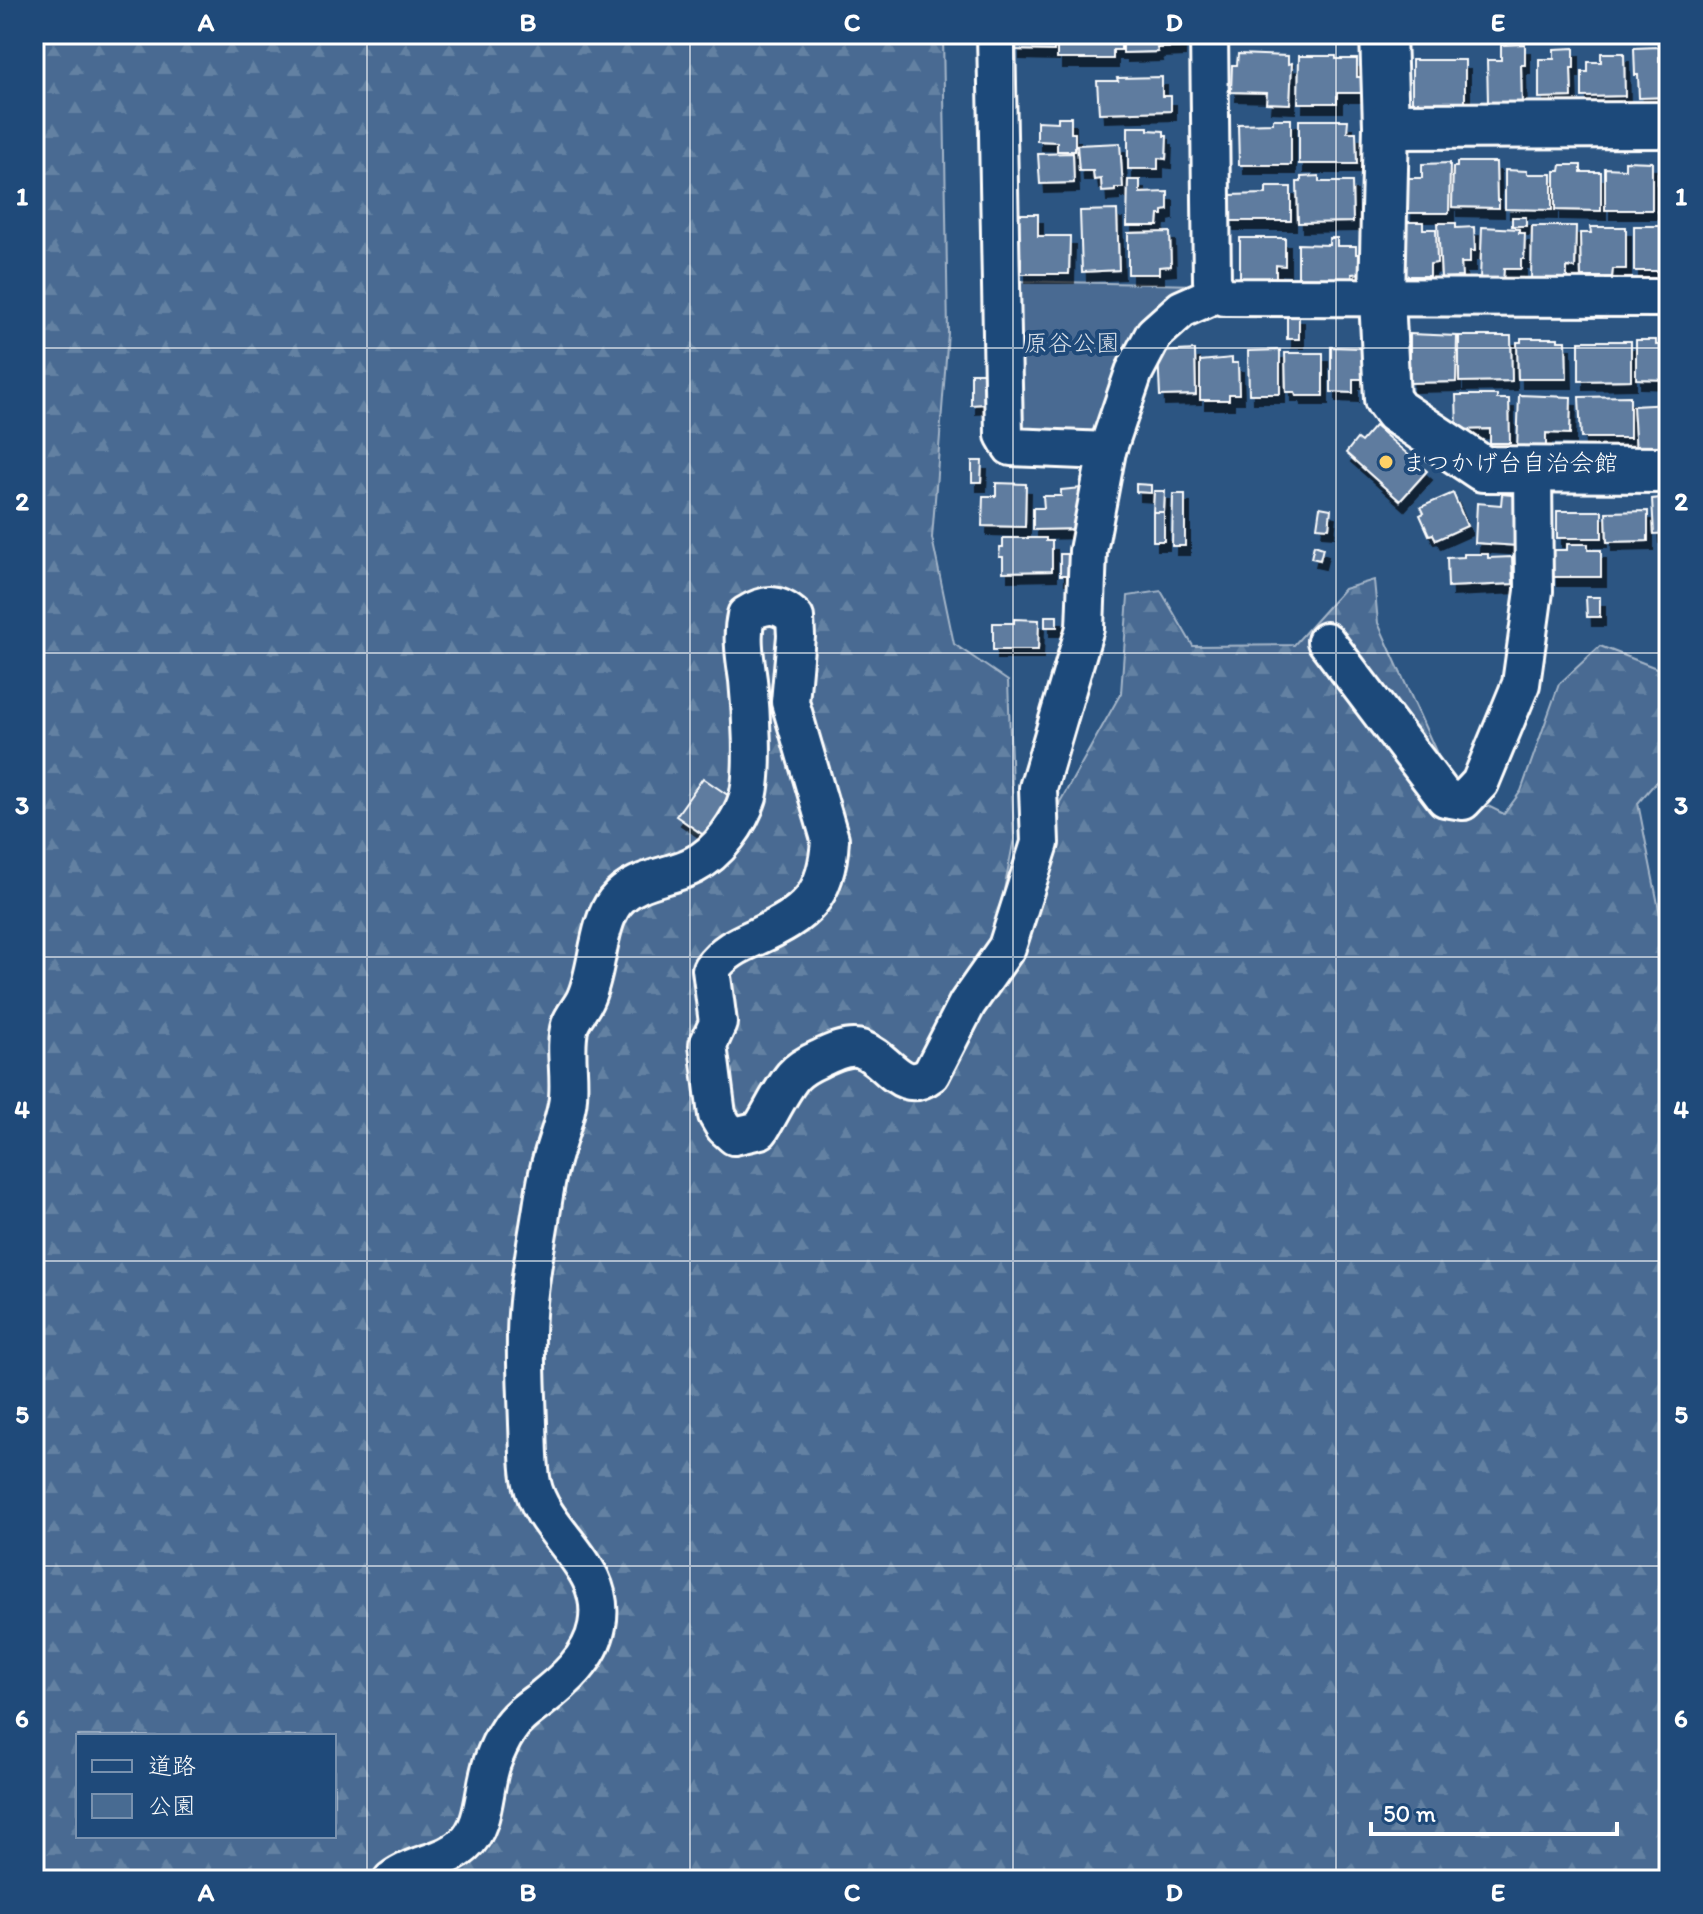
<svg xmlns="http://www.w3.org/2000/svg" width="1703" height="1914" viewBox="0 0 1703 1914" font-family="Itim,'Klee One',sans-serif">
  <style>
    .forest { fill: url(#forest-firs); stroke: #a4b5c8; stroke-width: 2; fill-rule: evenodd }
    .park { fill: #486b92; stroke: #a4b5c8; stroke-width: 2 }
    .building { fill: #5e7c9f; stroke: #fff; stroke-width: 2; filter: url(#shadow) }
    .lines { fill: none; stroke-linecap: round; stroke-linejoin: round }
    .minor-casing { stroke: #fff; stroke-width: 42 }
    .tertiary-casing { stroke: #fff; stroke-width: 50 }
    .minor { stroke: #1f4a7a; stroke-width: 36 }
    .tertiary { stroke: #1f4a7a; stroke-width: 44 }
    .grid { fill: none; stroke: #fff; stroke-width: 2; stroke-opacity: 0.55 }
    .poi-dot { fill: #ffd166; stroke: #1f4a7a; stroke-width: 3 }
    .labels { text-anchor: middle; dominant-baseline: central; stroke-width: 8; stroke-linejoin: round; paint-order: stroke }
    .park-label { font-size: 24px; fill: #dae1e9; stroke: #1f4a7a }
    .poi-label { font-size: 24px; fill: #fff; stroke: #1f4a7a; text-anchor: start }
    .neatline { fill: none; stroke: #fff; stroke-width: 3 }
    .grid-label { font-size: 26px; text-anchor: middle; font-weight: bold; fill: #fff }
  </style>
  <defs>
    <pattern id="forest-firs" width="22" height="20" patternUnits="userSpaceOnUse" patternTransform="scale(2)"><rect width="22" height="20" fill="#486b92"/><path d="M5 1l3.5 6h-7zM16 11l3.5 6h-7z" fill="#6381a2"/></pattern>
    <filter id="shadow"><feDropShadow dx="5" dy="9" stdDeviation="0" flood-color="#0009"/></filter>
  </defs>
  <rect width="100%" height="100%" fill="#2c5582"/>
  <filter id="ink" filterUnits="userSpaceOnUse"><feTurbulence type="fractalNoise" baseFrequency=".0125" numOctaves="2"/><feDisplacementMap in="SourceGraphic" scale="16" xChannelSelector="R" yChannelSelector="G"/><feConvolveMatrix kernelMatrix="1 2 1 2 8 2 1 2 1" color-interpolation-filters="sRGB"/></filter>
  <g filter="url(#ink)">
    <path class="forest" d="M 34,34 L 943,34 L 948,333 L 932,538 L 954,644 L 1008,681 L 1014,839 L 993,947 L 1013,960 L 1060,802 L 1121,693 L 1128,596 L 1161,591 L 1193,646 L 1294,645 L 1344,589 L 1374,580 L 1378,623 L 1453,789 L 1504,814 L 1521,791 L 1559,684 L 1600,646 L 1669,673 L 1669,767 L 1638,803 L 1669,960 L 1669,1880 L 34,1880 ZM 78,1736 L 334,1736 L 334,1836 L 78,1836 Z"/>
    <path class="park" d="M 1013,281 L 1197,285 L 1106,427 L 1093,434 L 1027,433 L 1018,425 Z"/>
    <g class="building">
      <path d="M 1015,34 L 1055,34 L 1054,51 L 1015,50 Z"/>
      <path d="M 1057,34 L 1121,34 L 1121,50 L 1113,50 L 1113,59 L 1057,59 Z"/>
      <path d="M 1123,34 L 1180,34 L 1180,47 L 1157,48 L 1158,52 L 1123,53 Z"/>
      <path d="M 1525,44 L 1525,65 L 1521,65 L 1522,106 L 1497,106 L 1497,102 L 1488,103 L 1487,60 L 1501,60 L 1501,45 Z"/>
      <path d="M 1659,47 L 1659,61 L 1669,61 L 1669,97 L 1639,98 L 1638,75 L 1635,75 L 1634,48 Z"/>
      <path d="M 1574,48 L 1574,68 L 1571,68 L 1572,97 L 1539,98 L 1539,59 L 1554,59 L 1554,49 Z"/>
      <path d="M 1601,53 L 1624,53 L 1625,96 L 1582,97 L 1582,72 L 1588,72 L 1588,62 L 1601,62 Z"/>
      <path d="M 1238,54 L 1288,56 L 1288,64 L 1292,63 L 1290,104 L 1266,103 L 1267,93 L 1231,92 L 1232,65 L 1237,65 Z"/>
      <path d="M 1299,56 L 1336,56 L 1336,59 L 1357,59 L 1357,77 L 1361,77 L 1361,93 L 1337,93 L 1337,103 L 1298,103 Z"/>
      <path d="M 1412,60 L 1465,60 L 1465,103 L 1412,104 Z"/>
      <path d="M 1162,77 L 1162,96 L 1171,96 L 1171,111 L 1099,113 L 1097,81 L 1118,81 L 1117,78 Z"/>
      <path d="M 1058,117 L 1071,117 L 1071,133 L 1075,133 L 1075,151 L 1057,151 L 1057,142 L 1037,141 L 1037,121 L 1058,122 Z"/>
      <path d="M 1273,119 L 1291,119 L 1291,165 L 1239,165 L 1238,124 L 1273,123 Z"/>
      <path d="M 1299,120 L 1348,120 L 1347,132 L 1356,132 L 1357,164 L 1299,164 Z"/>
      <path d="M 1128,127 L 1148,127 L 1148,130 L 1164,131 L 1164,136 L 1167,136 L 1166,159 L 1158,158 L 1158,169 L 1128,169 Z"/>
      <path d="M 1120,143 L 1123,188 L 1115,188 L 1115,191 L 1102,192 L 1101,179 L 1094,180 L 1093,171 L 1079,171 L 1077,145 Z"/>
      <path d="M 1073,153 L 1074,183 L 1040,184 L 1038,154 Z"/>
      <path d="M 1625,161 L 1652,162 L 1652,210 L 1605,210 L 1605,168 L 1625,169 Z"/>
      <path d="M 1457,162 L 1496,162 L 1497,200 L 1499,200 L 1499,208 L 1452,207 L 1453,167 L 1457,167 Z"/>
      <path d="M 1450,163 L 1449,213 L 1407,213 L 1408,178 L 1422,178 L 1422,164 Z"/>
      <path d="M 1561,165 L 1581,165 L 1581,172 L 1601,172 L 1601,211 L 1555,210 L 1555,171 L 1560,171 Z"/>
      <path d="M 1505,170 L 1527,171 L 1527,174 L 1552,174 L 1552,210 L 1505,209 Z"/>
      <path d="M 1669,172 L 1669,212 L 1658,212 L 1658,173 Z"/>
      <path d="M 1319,176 L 1319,182 L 1352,182 L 1353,222 L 1298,223 L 1297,182 L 1301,182 L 1301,177 Z"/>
      <path d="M 1128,180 L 1140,180 L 1140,193 L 1168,192 L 1168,210 L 1163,211 L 1163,215 L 1159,215 L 1158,226 L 1127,226 Z"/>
      <path d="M 1266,187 L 1291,187 L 1291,221 L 1229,221 L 1229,195 L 1266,194 Z"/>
      <path d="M 1117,210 L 1119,270 L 1082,272 L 1080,211 Z"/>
      <path d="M 1016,214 L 1038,214 L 1038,236 L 1070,236 L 1069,274 L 1021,274 L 1021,258 L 1017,257 Z"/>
      <rect x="1512" y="217" width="14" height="9"/>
      <path d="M 1405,222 L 1423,222 L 1423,229 L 1436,229 L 1437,263 L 1430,264 L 1430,276 L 1406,276 L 1406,260 L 1402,260 Z"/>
      <path d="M 1438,223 L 1456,223 L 1456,228 L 1474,227 L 1475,251 L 1470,251 L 1470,263 L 1461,263 L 1462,277 L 1441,278 Z"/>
      <path d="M 1532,226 L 1576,226 L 1575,268 L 1567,267 L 1567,280 L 1531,280 Z"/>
      <rect x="1634" y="226" width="35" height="45"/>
      <path d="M 1482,227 L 1519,229 L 1519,233 L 1525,233 L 1524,259 L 1521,259 L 1521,269 L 1504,269 L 1503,281 L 1480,279 Z"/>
      <path d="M 1590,227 L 1626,227 L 1626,269 L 1613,269 L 1612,277 L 1581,277 L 1580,233 L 1591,233 Z"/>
      <path d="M 1170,232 L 1171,266 L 1159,267 L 1159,274 L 1128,274 L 1128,233 Z"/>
      <path d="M 1240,238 L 1285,238 L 1285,266 L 1276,265 L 1276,283 L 1240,283 Z"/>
      <path d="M 1329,238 L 1337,238 L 1337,246 L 1356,246 L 1356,254 L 1361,254 L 1365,271 L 1361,271 L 1361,273 L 1352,274 L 1353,285 L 1298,284 L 1298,244 L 1329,245 Z"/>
      <rect x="1287" y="314" width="12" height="25"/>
      <path d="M 1410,334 L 1457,336 L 1456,382 L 1409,383 L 1410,366 L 1405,365 L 1405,357 L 1410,357 Z"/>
      <path d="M 1459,336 L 1511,336 L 1512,381 L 1459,382 Z"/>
      <path d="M 1521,338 L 1558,338 L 1558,341 L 1566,341 L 1567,379 L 1518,379 L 1517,342 L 1521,342 Z"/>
      <path d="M 1636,340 L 1656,340 L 1656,345 L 1669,345 L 1669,380 L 1636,379 Z"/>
      <path d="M 1579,341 L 1631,341 L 1631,380 L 1579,381 Z"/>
      <path d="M 1331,347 L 1362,348 L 1362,379 L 1353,379 L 1353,393 L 1331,392 Z"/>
      <path d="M 1195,350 L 1196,395 L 1160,396 L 1158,352 Z"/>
      <path d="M 1280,350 L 1280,394 L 1249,394 L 1248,351 Z"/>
      <path d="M 1285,353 L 1323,353 L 1323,396 L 1296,396 L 1295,392 L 1286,392 Z"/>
      <path d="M 1232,358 L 1232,363 L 1238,363 L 1239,394 L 1229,394 L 1229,400 L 1200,400 L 1200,361 Z"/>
      <path d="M 971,373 L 983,373 L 984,404 L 971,405 Z"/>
      <path d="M 1456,395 L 1497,395 L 1497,399 L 1509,399 L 1510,443 L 1490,443 L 1490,429 L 1457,430 Z"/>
      <path d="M 1519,395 L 1571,397 L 1570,434 L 1546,433 L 1546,451 L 1517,450 Z"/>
      <path d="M 1630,396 L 1630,438 L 1581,438 L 1579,397 Z"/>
      <path d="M 1669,404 L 1669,450 L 1636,452 L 1633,406 Z"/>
      <path d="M 1375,426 L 1427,471 L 1400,501 L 1346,453 L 1357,439 L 1361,442 Z"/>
      <path d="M 972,461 L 982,461 L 981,482 L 972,482 Z"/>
      <path d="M 996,483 L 1026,484 L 1025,527 L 982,526 L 983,496 L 996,496 Z"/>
      <path d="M 1136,484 L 1151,485 L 1151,493 L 1136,492 Z"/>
      <path d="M 1082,488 L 1080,529 L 1033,530 L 1033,508 L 1044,508 L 1043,496 L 1061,496 L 1061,490 Z"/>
      <path d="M 1154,491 L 1165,491 L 1164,512 L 1153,512 Z"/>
      <path d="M 1453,493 L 1467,526 L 1436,540 L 1433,534 L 1429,535 L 1420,515 L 1424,513 L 1421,507 Z"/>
      <path d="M 1173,494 L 1185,494 L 1185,546 L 1172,546 Z"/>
      <path d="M 1502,494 L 1522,496 L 1518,546 L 1475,543 L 1477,503 L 1501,505 Z"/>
      <path d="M 1669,497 L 1669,533 L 1654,534 L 1652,499 Z"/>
      <path d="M 1320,507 L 1331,509 L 1329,528 L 1317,527 Z"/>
      <rect x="1557" y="511" width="45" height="27"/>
      <path d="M 1648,511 L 1648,541 L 1607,542 L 1606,512 Z"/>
      <rect x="1153" y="512" width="11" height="29"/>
      <path d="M 1003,538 L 1046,538 L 1046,541 L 1052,541 L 1052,571 L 1003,572 L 1003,557 L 999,557 L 1000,547 L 1003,547 Z"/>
      <path d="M 1567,544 L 1588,544 L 1588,550 L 1601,550 L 1601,577 L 1552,577 L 1552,550 L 1567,550 Z"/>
      <path d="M 1314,545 L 1323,548 L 1320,560 L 1311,558 Z"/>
      <rect x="1060" y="554" width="16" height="21"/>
      <path d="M 1464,554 L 1488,554 L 1488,558 L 1512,557 L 1513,584 L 1448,587 L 1447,558 L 1464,557 Z"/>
      <path d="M 1586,597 L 1600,597 L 1600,617 L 1587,617 Z"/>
      <rect x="1045" y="616" width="12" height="11"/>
      <path d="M 1014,619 L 1039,620 L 1038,650 L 993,650 L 993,623 L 1014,623 Z"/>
      <path d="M 703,778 L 732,798 L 705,836 L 676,816 Z"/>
    </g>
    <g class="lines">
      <defs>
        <g id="minor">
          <path d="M 996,34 L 1004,435 L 1011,447 L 1107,451"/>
          <path d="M 1209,34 L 1212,281 L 1218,293 L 1225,297 L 1669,298"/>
          <path d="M 1326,641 L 1445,798 L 1463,801 L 1480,783 L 1521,684 L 1534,591 L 1533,469"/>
          <path d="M 392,1880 C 414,1863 444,1863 464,1845 C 486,1826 483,1788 492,1763 C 496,1752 502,1739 508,1730 C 516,1717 528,1709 540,1700 C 564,1681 591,1658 597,1626 C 609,1565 543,1535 532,1483 C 528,1464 529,1443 528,1424 C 527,1388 524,1351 527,1314 C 529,1282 535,1251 540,1220 C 543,1203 545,1185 549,1169 C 554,1147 563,1127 567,1105 C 572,1080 563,1049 570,1025 C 573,1016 581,1008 585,999 C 598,972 597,925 615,902 C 635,877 669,878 694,865 C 718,853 740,823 748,797 C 755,770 751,710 748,680 C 745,658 741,637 746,615 C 765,603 778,602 795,618 L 796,636 L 790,702 L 830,839 C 827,897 806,914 756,937 C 738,945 723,952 711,969 L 718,1023 L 708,1045 L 717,1115 L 724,1127 L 734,1136 L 760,1130 C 771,1113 780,1092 793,1076 C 800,1068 810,1063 819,1059 C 831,1053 849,1045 861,1049 C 889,1059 901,1097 931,1074 L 967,1004 L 1007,947 L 1040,843 L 1038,788 L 1085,628 L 1088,551 L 1107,451 L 1134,372 L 1154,334 L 1182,309 L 1218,293"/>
        </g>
        <g id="tertiary">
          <path d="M 1383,34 L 1386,126 L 1382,298 L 1387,399 L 1396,411 L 1483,469 L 1669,470"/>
          <path d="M 1386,126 L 1669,125"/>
        </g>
      </defs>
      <use href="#minor" class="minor-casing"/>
      <use href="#tertiary" class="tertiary-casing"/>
      <use href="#minor" class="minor"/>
      <use href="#tertiary" class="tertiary"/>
    </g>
  </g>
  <path class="grid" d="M 367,34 L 367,1880M 690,34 L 690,1880M 1013,34 L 1013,1880M 1336,34 L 1336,1880M 34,348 L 1669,348M 34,653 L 1669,653M 34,957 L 1669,957M 34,1261 L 1669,1261M 34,1566 L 1669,1566"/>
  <circle class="poi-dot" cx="1386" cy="462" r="8"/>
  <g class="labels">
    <g class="park-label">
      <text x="1072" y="342">原谷公園</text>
    </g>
    <g class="poi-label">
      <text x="1402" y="462">まつかげ台自治会館</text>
    </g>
  </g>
  <rect width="1703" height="1914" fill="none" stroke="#1f4a7a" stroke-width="88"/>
  <rect x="76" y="1734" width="260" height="104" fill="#1f4a7a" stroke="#7992af" stroke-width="2"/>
  <rect x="92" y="1760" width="40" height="12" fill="#1f4a7a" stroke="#7992af" stroke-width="2"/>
  <text x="148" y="1774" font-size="24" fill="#ffffff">道路</text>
  <rect x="92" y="1794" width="40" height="24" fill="#486b92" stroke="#7992af" stroke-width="2"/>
  <text x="148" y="1814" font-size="24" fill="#ffffff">公園</text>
  <path d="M1371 1822v12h246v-12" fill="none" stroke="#ffffff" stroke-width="4"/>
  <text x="1383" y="1822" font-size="24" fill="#ffffff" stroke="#1f4a7a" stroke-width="6" paint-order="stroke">50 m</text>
  <rect x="44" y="44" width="1615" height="1826" class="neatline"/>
  <g class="grid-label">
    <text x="206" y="31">A</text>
    <text x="528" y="31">B</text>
    <text x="852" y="31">C</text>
    <text x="1174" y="31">D</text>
    <text x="1498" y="31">E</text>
    <text x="22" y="205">1</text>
    <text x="1681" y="205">1</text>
    <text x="22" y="510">2</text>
    <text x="1681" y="510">2</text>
    <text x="22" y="814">3</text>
    <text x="1681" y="814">3</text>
    <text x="22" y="1118">4</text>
    <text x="1681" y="1118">4</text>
    <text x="22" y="1423">5</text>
    <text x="1681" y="1423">5</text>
    <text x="22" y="1727">6</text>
    <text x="1681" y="1727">6</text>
    <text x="206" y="1901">A</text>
    <text x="528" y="1901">B</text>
    <text x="852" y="1901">C</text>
    <text x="1174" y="1901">D</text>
    <text x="1498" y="1901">E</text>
  </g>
</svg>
